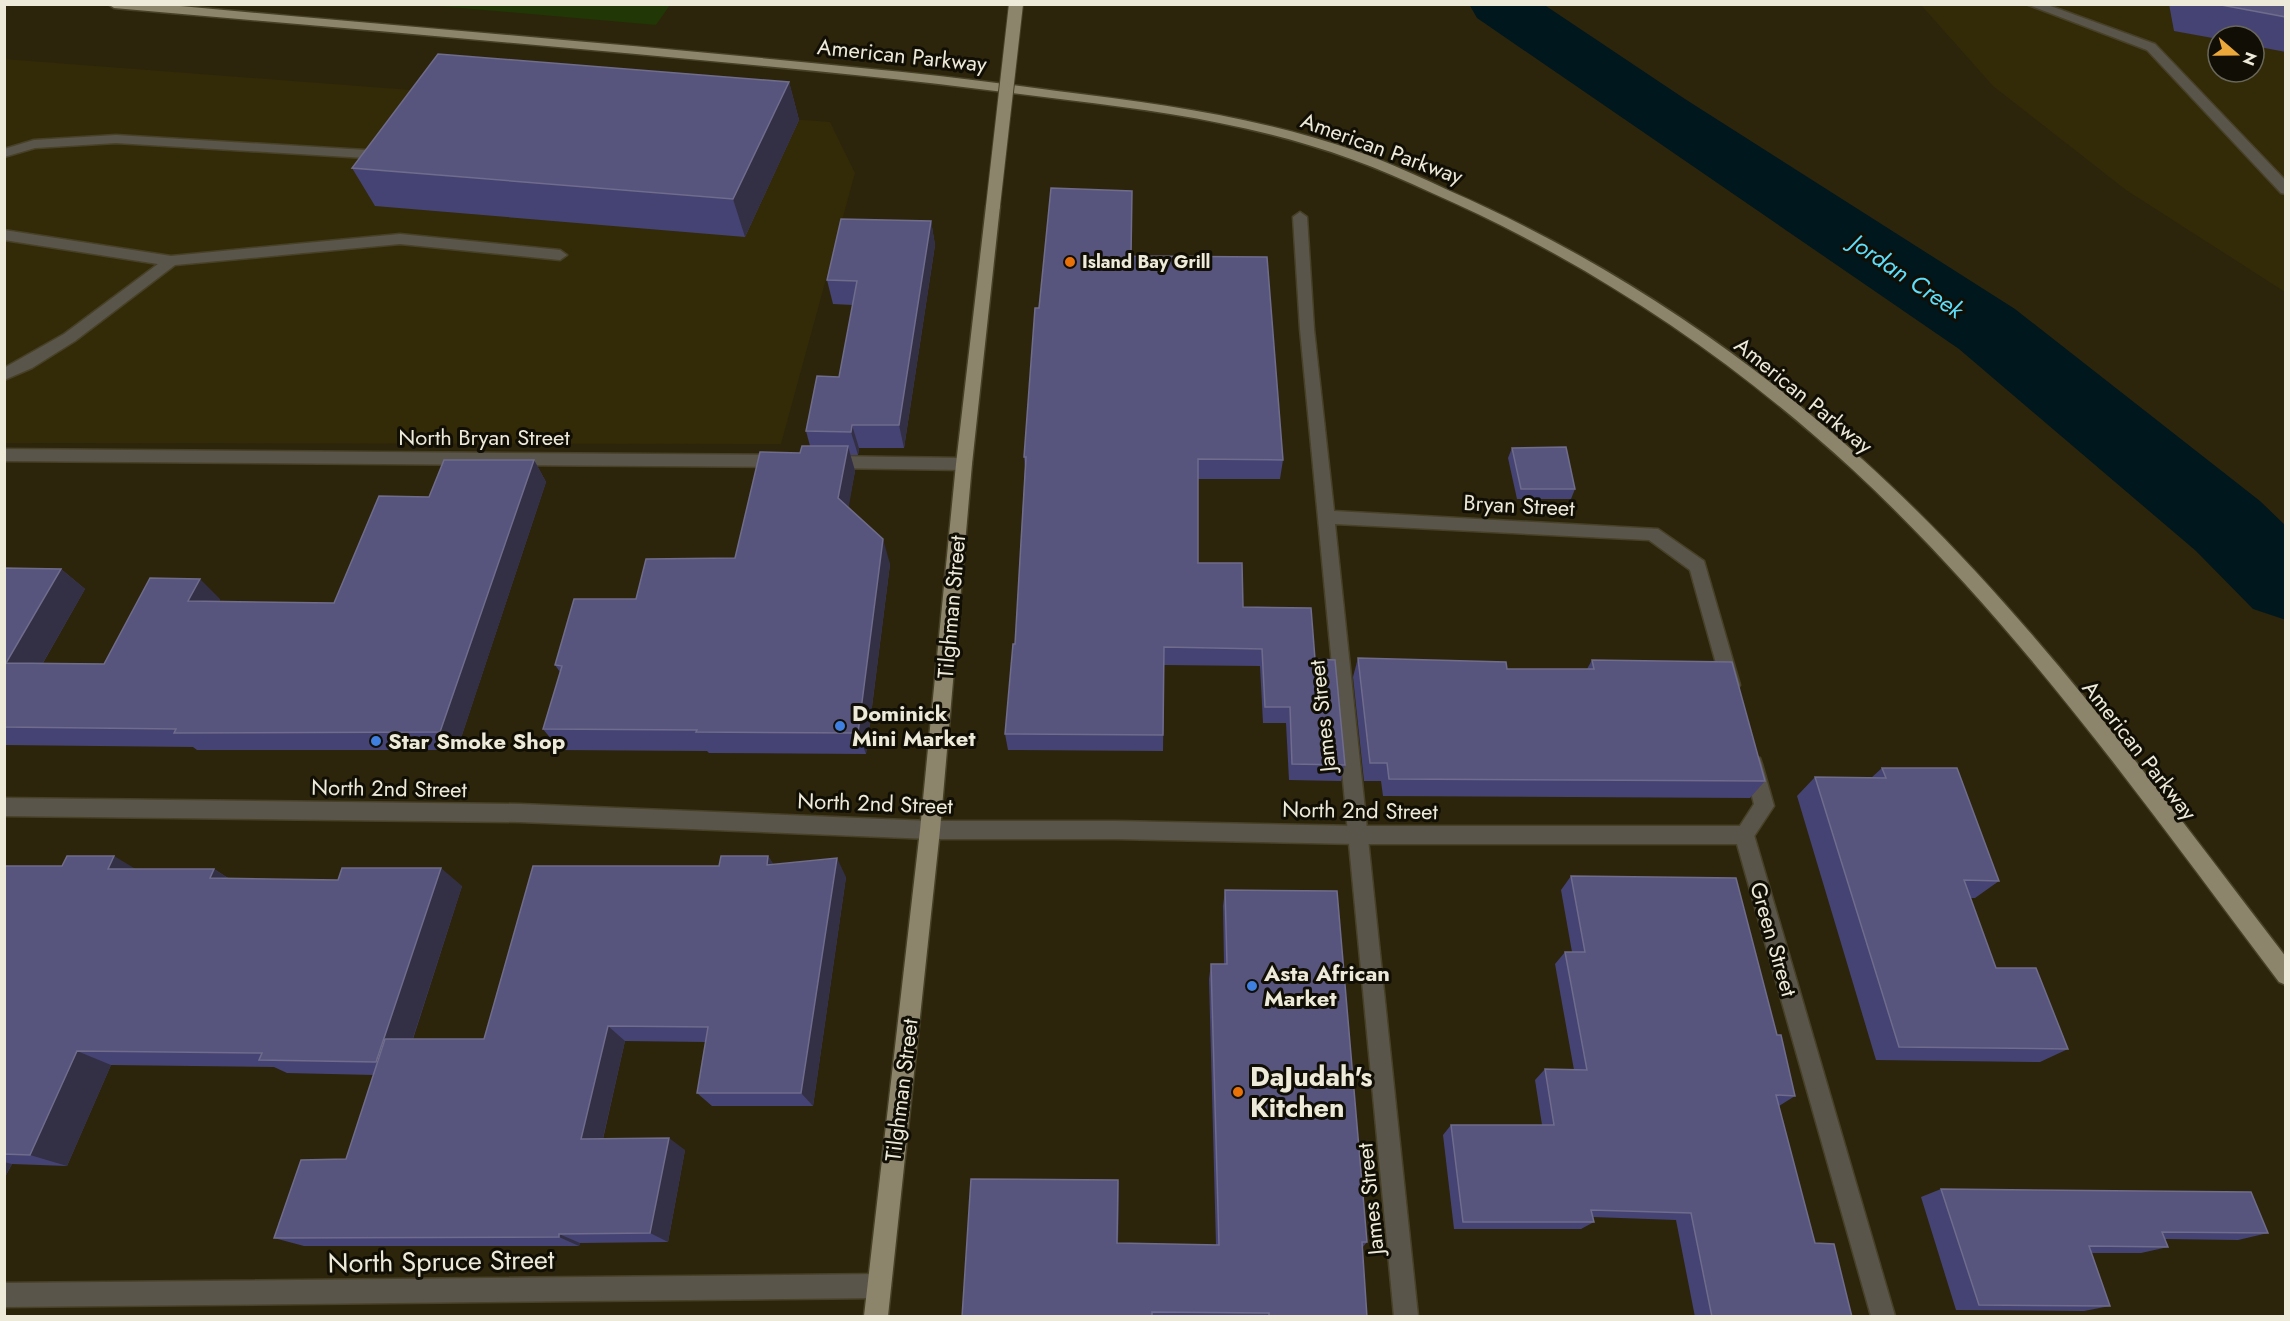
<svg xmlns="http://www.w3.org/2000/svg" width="2290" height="1321" viewBox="0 0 2290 1321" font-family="Jost,sans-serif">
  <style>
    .built { fill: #332a07; fill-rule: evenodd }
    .green { fill: #213705 }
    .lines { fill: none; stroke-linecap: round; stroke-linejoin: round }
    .river { fill: #00171d; fill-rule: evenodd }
    .lane-casing { stroke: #474128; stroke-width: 3 }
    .street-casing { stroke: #474128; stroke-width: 3 }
    .primary-casing { stroke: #474128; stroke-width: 3 }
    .lane { fill: #5a554a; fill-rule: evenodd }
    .street { fill: #5a554a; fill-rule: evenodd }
    .primary { fill: #8d846c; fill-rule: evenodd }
    .primary-bridge-casing { stroke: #474128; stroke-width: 16; stroke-linecap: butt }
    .primary-bridge { stroke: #8d846c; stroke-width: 14 }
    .wall { fill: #454373 }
    .shaded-wall { fill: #332f45 }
    .building { fill: #57557e; stroke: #6f6c8c; stroke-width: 1.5 }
    .food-dot { fill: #e8710a; stroke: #110f05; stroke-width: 2 }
    .shop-dot { fill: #3f7fe0; stroke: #110f05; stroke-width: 2 }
    .labels { text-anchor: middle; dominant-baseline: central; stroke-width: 6; stroke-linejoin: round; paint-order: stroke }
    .far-poi-label { font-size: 18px; font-weight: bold; fill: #eeeada; stroke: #110f05; text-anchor: start }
    .street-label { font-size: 22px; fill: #eeeada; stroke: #110f05 }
    .poi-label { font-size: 22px; font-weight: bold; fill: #eeeada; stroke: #110f05; text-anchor: start }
    .water-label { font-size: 24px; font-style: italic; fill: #5ddefa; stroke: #110f05 }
    .near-poi-label { font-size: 27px; font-weight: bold; fill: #eeeada; stroke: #110f05; text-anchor: start }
    .near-street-label { font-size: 27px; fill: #eeeada; stroke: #110f05 }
  </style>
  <rect width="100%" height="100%" fill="#2c250b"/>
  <g class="built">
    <path d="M 1921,5 L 2285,5 L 2285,292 L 2126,190 L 1993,86 ZM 2218,36 L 2254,36 L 2254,72 L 2218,72 Z"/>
    <path d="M 4,59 L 830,122 L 855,173 L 781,444 L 5,443 Z"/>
  </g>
  <path class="green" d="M 427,5 L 670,5 L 656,25 Z"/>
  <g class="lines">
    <path class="river" d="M 1469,4 L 1543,4 L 1685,99 L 2015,309 L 2260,501 L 2286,526 L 2286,620 L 2253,609 L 2196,551 L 1959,349 L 1477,18 Z"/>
    <defs>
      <g id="lane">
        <path d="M 2026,4 L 2045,4 L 2155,44 L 2286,181 L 2286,194 L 2281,193 L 2147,50 Z"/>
        <path d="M 116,135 L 366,150 L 373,154 L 366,158 L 116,143 L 35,148 L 4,157 L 4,149 L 34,140 Z"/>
        <path d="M 1300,212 L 1307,217 L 1314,329 L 1334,511 L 1658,529 L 1704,561 L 1740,685 L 1737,690 L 1731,693 L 1725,690 L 1722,685 L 1690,570 L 1649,540 L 1335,524 L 1418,1316 L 1394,1316 L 1300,329 L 1293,217 Z"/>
        <path d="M 4,230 L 171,256 L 400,234 L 560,250 L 567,255 L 560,260 L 400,244 L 175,265 L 75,341 L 32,368 L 4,380 L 4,368 L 64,334 L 158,264 L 4,240 Z"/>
        <path d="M 4,449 L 783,455 L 789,457 L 791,461 L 789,465 L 783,467 L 4,461 Z"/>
        <path d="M 828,456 L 964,458 L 970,460 L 972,464 L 970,468 L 964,470 L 828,468 L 822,466 L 820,462 L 822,458 Z"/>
        <path d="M 1753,756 L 1760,758 L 1762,764 L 1774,806 L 1751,841 L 1744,844 L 1737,841 L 1734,835 L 1754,804 L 1744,764 L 1746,758 Z"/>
        <path d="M 879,1274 L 887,1278 L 891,1286 L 887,1294 L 879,1298 L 4,1307 L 4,1283 Z"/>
      </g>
      <path id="street" d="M 4,798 L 520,804 L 930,821 L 1116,821 L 1358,826 L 1744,826 L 1751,829 L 1754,835 L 1895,1316 L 1871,1316 L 1737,844 L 1358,844 L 1116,839 L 930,839 L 520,822 L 4,816 Z"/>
      <g id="primary">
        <path d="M 108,4 L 159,4 C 393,26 627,44 861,68 C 926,74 992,82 1057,91 C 1162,104 1258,117 1359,152 C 1390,163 1420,177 1450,191 C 1601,257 1740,349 1862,459 C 2025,606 2153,784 2286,957 L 2286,985 L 2279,982 C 2145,804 2016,621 1852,469 C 1728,355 1587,261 1432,193 C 1406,181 1379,169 1351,159 C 1256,125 1167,112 1068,100 C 997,91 926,82 855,75 C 608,50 361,30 114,8 Z"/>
        <path d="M 993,202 L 1000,206 L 972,464 L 940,830 L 888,1316 L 864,1316 L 920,830 L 956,464 L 986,206 Z"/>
      </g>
    </defs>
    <use href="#lane" class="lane-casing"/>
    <use href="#street" class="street-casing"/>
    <use href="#primary" class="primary-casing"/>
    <use href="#lane" class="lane"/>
    <use href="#street" class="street"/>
    <use href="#primary" class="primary"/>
    <defs>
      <path id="primary-bridge" d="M 993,206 L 1016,4"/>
    </defs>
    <use href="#primary-bridge" class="primary-bridge-casing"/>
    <use href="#primary-bridge" class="primary-bridge"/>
  </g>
  <g class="wall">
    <path d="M 2169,4 L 2286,4 L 2286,52 L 2254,46 L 2254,36 L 2218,36 L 2218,39 L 2174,31 Z"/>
    <path d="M 789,82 L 799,120 L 745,237 L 375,206 L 352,168 Z"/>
    <path d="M 1132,191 L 1131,256 L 1283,460 L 1280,479 L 1198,479 L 1198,563 L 1243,607 L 1315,659 L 1345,765 L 1341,781 L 1289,780 L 1286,723 L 1263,723 L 1260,666 L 1164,665 L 1163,751 L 1008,750 L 1005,734 L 1015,644 L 1025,467 L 1024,457 L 1039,308 Z"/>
    <path d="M 931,221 L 935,245 L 904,448 L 859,448 L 858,455 L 850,455 L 855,471 L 848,507 L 890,564 L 866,754 L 709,753 L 707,751 L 560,750 L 543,729 L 560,672 L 555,665 L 636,599 L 735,558 L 800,453 L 810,446 L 806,431 L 839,377 L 853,305 L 833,304 L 827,280 Z"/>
    <path d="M 1512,448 L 1575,489 L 1571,499 L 1517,499 L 1508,458 Z"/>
    <path d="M 534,460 L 546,482 L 457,750 L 197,750 L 193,747 L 4,745 L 4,568 L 61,569 L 85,589 L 43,663 L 104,664 L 220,599 L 219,602 L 334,603 L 429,497 Z"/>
    <path d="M 1358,658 L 1507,669 L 1587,669 L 1592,660 L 1765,781 L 1750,798 L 1383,796 L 1381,781 L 1364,781 L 1353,677 Z"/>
    <path d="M 1882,768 L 1999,881 L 1975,898 L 1970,898 L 1996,968 L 2068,1049 L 2040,1062 L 1876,1060 L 1797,796 L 1815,777 L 1871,778 Z"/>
    <path d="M 768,856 L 773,864 L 846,877 L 813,1106 L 712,1106 L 697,1093 L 706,1042 L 625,1041 L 603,1139 L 685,1150 L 668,1242 L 580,1243 L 579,1246 L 304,1246 L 274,1238 L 346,1159 L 374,1075 L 287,1073 L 274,1067 L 111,1065 L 67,1166 L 12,1164 L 4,1179 L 4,866 L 136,869 L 214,869 L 228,878 L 462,886 L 413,1039 L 484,1039 L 719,866 Z"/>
    <path d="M 1571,876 L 1777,1035 L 1795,1096 L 1779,1106 L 1815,1243 L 1852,1317 L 1695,1317 L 1676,1220 L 1593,1217 L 1594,1222 L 1581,1229 L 1454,1229 L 1443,1135 L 1451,1125 L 1542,1125 L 1535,1080 L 1545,1069 L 1574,1070 L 1555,964 L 1565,952 L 1572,952 L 1561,890 Z"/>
    <path d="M 1225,890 L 1367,1242 L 1362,1248 L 1367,1317 L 962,1317 L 1118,1180 L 1119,1189 L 1118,1243 L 1216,1245 L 1209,979 L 1211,964 L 1224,964 L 1223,906 Z"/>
    <path d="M 1941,1189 L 2268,1233 L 2238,1240 L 2165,1239 L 2168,1247 L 2141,1253 L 2091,1253 L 2110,1306 L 2084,1311 L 1956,1310 L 1921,1197 Z"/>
  </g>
  <g class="shaded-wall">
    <path d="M 789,82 L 799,120 L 745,237 L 733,199 Z"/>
    <path d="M 931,221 L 935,245 L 904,448 L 899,425 Z"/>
    <path d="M 852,425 L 859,448 L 858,455 L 851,432 Z"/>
    <path d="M 848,446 L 855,471 L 846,523 L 838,498 Z"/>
    <path d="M 534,460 L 546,482 L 457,750 L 440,732 Z"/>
    <path d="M 883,539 L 890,564 L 866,754 L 858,733 Z"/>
    <path d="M 61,569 L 85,589 L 32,682 L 6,663 Z"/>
    <path d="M 200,579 L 220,599 L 209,621 L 188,601 Z"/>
    <path d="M 114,856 L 144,874 L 108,869 Z"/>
    <path d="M 768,856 L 780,874 L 767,865 Z"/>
    <path d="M 837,858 L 846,877 L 813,1106 L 801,1093 Z"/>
    <path d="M 441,868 L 462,886 L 401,1075 L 376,1062 Z"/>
    <path d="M 214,869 L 241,887 L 210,878 Z"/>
    <path d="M 608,1026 L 625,1041 L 600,1151 L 581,1139 Z"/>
    <path d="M 77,1051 L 111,1065 L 67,1166 L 30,1155 Z"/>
    <path d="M 669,1138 L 685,1150 L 668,1242 L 650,1233 Z"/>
    <path d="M 4,1162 L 12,1164 L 4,1179 Z"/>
    <path d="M 1118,1180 L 1119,1189 L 1118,1251 L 1117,1243 Z"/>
    <path d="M 559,1234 L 580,1243 L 579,1246 L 559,1237 Z"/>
  </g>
  <g class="building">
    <path d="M 2216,4 L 2286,4 L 2286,17 Z"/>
    <path d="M 438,54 L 789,82 L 733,199 L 352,168 Z"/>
    <path d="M 1051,188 L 1132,191 L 1131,256 L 1267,257 L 1283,460 L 1198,459 L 1198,563 L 1242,563 L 1243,607 L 1311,608 L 1315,659 L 1335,660 L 1345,765 L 1292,764 L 1290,707 L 1265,707 L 1262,649 L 1164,647 L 1163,735 L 1005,734 L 1013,644 L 1015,644 L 1026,457 L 1024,457 L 1035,308 L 1039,308 Z"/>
    <path d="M 841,219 L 931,221 L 899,425 L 852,425 L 851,432 L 806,431 L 817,376 L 839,377 L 857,281 L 827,280 Z"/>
    <path d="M 802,446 L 848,446 L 838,498 L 883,539 L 858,733 L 696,732 L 697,730 L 543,729 L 562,666 L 555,665 L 574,599 L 636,599 L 646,559 L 735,558 L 760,452 L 800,453 Z"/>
    <path d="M 1566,447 L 1575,489 L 1521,489 L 1512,448 Z"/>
    <path d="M 444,460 L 534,460 L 440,732 L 174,733 L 176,729 L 4,727 L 4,568 L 61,569 L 6,663 L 104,664 L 150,578 L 200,579 L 188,601 L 334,603 L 379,496 L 429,497 Z"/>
    <path d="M 1358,658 L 1506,662 L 1507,669 L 1594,669 L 1592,660 L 1732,662 L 1765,781 L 1389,779 L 1387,763 L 1370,763 Z"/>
    <path d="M 1882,768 L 1957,768 L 1999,881 L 1964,880 L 1996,968 L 2036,968 L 2068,1049 L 1899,1047 L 1815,777 L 1886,778 Z"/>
    <path d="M 67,856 L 114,856 L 108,869 L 214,869 L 210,878 L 338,880 L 342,868 L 441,868 L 376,1062 L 259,1060 L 262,1053 L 77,1051 L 30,1155 L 4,1154 L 4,866 L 62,866 Z"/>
    <path d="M 721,856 L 768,856 L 767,865 L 837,858 L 801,1093 L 697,1093 L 708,1027 L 608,1026 L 581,1139 L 669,1138 L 650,1233 L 559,1234 L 559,1237 L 274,1238 L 301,1160 L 346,1159 L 385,1039 L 484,1039 L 533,866 L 719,866 Z"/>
    <path d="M 1571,876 L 1736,878 L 1777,1035 L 1781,1035 L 1795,1096 L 1776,1095 L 1815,1243 L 1834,1244 L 1852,1317 L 1712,1317 L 1691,1213 L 1591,1210 L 1594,1222 L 1463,1222 L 1451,1125 L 1554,1125 L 1545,1069 L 1587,1070 L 1565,952 L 1585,952 Z"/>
    <path d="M 1225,890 L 1337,891 L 1367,1242 L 1362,1242 L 1367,1317 L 1269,1317 L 1269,1313 L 1152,1312 L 1152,1317 L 962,1317 L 971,1179 L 1118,1180 L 1117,1243 L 1219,1245 L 1211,964 L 1227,964 Z"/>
    <path d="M 1941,1189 L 2251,1192 L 2268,1233 L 2162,1232 L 2168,1247 L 2089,1246 L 2110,1306 L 1979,1305 Z"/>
  </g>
  <g class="food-dot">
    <circle cx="1070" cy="262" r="6"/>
    <circle cx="1238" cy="1092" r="6"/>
  </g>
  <g class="shop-dot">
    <circle cx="840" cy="726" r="6"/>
    <circle cx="376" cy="741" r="6"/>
    <circle cx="1252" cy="986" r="6"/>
  </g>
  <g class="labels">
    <g class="far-poi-label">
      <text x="1082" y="262">Island Bay Grill</text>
    </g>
    <g class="street-label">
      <text transform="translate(902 55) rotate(6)">American Parkway</text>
      <text transform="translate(1382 148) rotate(20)">American Parkway</text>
      <text transform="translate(1804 395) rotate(39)">American Parkway</text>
      <text x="484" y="437">North Bryan Street</text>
      <text transform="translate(1519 505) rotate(3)">Bryan Street</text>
      <text transform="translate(951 607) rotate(-85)">Tilghman Street</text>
      <text transform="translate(1322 716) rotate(-96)">James Street</text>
      <text transform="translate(2140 750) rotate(52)">American Parkway</text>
      <text transform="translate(389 788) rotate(1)">North 2nd Street</text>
      <text transform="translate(875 803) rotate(2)">North 2nd Street</text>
      <text transform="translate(1360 810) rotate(1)">North 2nd Street</text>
      <text transform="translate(1774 939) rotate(74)">Green Street</text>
      <text transform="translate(901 1090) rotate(-83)">Tilghman Street</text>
      <text transform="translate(1370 1199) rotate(-96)">James Street</text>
    </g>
    <g class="poi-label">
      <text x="852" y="713">Dominick<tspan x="852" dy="25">Mini Market</tspan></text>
      <text x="388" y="741">Star Smoke Shop</text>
      <text x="1264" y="973">Asta African<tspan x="1264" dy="25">Market</tspan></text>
    </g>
    <g class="water-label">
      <text transform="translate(1907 276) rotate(34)">Jordan Creek</text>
    </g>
    <g class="near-poi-label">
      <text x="1250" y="1076">DaJudah's<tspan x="1250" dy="31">Kitchen</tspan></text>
    </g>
    <g class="near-street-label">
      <text transform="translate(441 1261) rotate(-1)">North Spruce Street</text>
    </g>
  </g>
  <rect width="2290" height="1321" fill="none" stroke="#eeeada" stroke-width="12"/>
  <g transform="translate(2236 54) rotate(110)"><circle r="28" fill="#110f05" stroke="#69675a" stroke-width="1.5"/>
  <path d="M0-4.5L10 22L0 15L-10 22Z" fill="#eda83c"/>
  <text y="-9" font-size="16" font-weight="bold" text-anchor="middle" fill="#eeeada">N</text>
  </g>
</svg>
